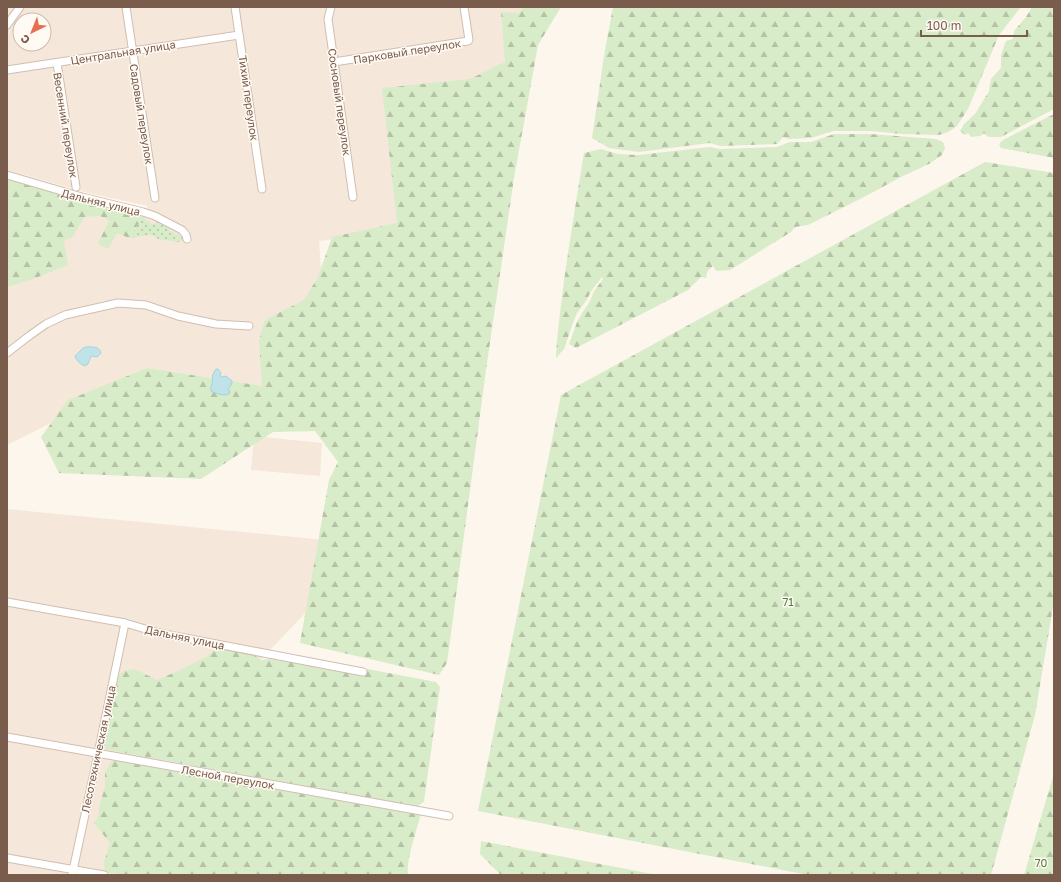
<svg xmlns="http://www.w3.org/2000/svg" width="1061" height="882" viewBox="0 0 1061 882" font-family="'Golos Text',sans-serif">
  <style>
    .residential { fill: #f5e8da; fill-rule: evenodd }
    .green { fill: url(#green-dots) }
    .forest { fill: url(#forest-firs) }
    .water { fill: #bfe3e8; stroke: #a5d3da }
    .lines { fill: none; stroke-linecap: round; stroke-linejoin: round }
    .minor-casing { stroke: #d1beb0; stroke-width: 9 }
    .minor { stroke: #fff; stroke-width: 7 }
    .labels { text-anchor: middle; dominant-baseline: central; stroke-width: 3; stroke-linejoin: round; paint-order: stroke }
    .street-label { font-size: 11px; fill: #7a5c4d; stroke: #fffaf3 }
    .park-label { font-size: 11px; fill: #537a41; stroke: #fffaf3 }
  </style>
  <defs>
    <pattern id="green-dots" width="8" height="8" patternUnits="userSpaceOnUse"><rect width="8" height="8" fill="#d8ecc9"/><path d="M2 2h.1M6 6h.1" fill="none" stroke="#b4c2a5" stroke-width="1.8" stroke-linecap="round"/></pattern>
    <pattern id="forest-firs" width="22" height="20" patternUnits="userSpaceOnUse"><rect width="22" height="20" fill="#d8ecc9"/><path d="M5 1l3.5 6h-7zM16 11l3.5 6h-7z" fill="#b4c2a5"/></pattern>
  </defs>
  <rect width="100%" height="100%" fill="#fdf6ec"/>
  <g class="residential">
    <path d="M 7,7 L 551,7 L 552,19 L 502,26 L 510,80 L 406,231 L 319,241 L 322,282 L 264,388 L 145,376 L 7,445 L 7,178 L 141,216 L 148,206 L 88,193 L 7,170 ZM 20,20 L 44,20 L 44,44 L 20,44 Z"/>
    <path d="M 254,436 L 322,443 L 320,476 L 251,470 Z"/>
    <path d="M 7,509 L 335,541 L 328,589 L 154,772 L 126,875 L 7,875 Z"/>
  </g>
  <path class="green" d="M 142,216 L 151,224 L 156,223 L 157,220 L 170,227 L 169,230 L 182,237 L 182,241 L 178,242 L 158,239 L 151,235 L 129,238 L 141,221 Z"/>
  <g class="forest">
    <path d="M 524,7 L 561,7 L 538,45 L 514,178 L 486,370 L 447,663 L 439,675 L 300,643 L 329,480 L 338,462 L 315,431 L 273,432 L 201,479 L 59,473 L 41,437 L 68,400 L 147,368 L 262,386 L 259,341 L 265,320 L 304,300 L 318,277 L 332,237 L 397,223 L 382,88 L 470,79 L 505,62 L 501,12 L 519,13 Z"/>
    <path d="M 613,7 L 1021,7 L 999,35 L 968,109 L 957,126 L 948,132 L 939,135 L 902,134 L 871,131 L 833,131 L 811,138 L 789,139 L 783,137 L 777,144 L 720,146 L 710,143 L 639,152 L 609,148 L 592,138 L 604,56 Z"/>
    <path d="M 1032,7 L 1054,7 L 1054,109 L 1001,137 L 989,137 L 984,133 L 980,136 L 971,137 L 968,133 L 965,135 L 960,131 L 964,124 L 975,114 L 989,91 L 991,79 L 1001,68 L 1001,55 L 1006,41 L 1013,39 L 1014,31 L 1026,17 Z"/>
    <path d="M 1054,114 L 1054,158 L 1001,148 L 999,144 L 1003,140 Z"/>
    <path d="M 834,134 L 871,134 L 936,139 L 943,142 L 945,148 L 942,155 L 929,164 L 901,177 L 862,198 L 808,225 L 795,227 L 791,232 L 730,270 L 716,271 L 713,266 L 707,272 L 706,278 L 701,277 L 688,290 L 576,348 L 569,344 L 577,322 L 582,313 L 590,301 L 594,291 L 603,279 L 602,277 L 592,290 L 586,301 L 577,313 L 573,323 L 564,349 L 556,358 C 557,332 561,307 564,281 C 570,238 577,196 584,153 L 601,149 L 618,154 L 638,155 L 710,147 L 720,149 L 777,147 L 790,142 L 811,142 Z"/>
    <path d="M 985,162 L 1054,173 L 1054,601 L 1035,715 L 991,875 L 808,875 L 478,811 L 561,395 Z"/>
    <path d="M 7,178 L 142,216 L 141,221 L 129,238 L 117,233 L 108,249 L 98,244 L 109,220 L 100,216 L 84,217 L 73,237 L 64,241 L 68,265 L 33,279 L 7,287 Z"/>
    <path d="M 220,645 L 246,648 L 261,660 L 273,658 L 283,653 L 436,682 L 440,687 L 424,801 L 417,807 L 104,749 L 98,739 L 104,705 L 114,682 L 120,674 L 124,671 L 135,669 L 157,680 L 180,670 L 208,656 Z"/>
    <path d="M 118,760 L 421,814 C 417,829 406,860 408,875 L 127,875 L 105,872 L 104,862 L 110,843 L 94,823 L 99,815 L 99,807 L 105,787 L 105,773 L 111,762 Z"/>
    <path d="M 1054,772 L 1054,875 L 1024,875 L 1054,773 Z"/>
    <path d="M 481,841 L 658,875 L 501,875 L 480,854 Z"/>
  </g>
  <g class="water">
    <path d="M 87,347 C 92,347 99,346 101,353 L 97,357 L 91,356 L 88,364 L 85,366 C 81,365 76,360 75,356 L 83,348 Z"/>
    <path d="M 216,369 L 218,369 L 221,373 L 220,376 L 222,377 L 226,376 L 232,381 L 232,383 L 228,390 L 230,391 L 230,393 C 225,397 217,394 211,391 C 210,385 214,382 212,376 Z"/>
  </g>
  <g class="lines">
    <defs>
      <g id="minor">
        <path d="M 126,7 L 155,198"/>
        <path d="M 235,7 L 262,189"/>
        <path d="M 331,7 L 328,19 L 353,197"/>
        <path d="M 7,25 L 20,7"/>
        <path d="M 334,62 L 468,41 L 469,40 L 464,7"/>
        <path d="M 57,63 L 76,187"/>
        <path d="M 7,70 L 239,35"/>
        <path d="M 7,175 L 82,197 L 143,212 L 155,216 L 182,230 L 186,235 L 187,239"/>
        <path d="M 7,353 L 29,336 L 46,324 L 65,315 L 118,303 L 146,305 L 178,316 L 216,324 L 249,326"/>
        <path d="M 7,602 L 125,623 L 159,633 L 363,672"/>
        <path d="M 7,737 L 449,816"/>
        <path d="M 7,858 L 104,875"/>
        <path d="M 72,875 L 98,754 L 125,623"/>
      </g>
    </defs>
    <use href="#minor" class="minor-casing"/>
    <use href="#minor" class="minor"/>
  </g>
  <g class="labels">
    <g class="street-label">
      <text transform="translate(407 51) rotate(-9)">Парковый переулок</text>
      <text transform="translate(123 52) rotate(-9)">Центральная улица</text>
      <text transform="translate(249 98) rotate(82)">Тихий переулок</text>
      <text transform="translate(340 102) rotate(82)">Сосновый переулок</text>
      <text transform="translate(142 114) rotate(81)">Садовый переулок</text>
      <text transform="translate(66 125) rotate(81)">Весенний переулок</text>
      <text transform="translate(101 202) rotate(14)">Дальняя улица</text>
      <text transform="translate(185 637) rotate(12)">Дальняя улица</text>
      <text transform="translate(98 749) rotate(-78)">Лесотехническая улица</text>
      <text transform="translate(228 777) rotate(10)">Лесной переулок</text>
    </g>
    <g class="park-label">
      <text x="788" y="601">71</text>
      <text x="1041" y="862">70</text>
    </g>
  </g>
  <rect width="1061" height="882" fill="none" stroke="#7a5c4d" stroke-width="16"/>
  <g transform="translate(32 32) rotate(223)"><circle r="19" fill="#fffaf3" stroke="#cabbb1"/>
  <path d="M0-3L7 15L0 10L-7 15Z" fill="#e76f51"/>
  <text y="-6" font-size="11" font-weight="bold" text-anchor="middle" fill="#7a5c4d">С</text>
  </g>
  <path d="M921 30v6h106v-6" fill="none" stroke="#7a5c4d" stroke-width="2"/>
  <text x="927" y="30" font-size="12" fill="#7a5c4d" stroke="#fffaf3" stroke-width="3" paint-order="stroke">100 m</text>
</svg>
